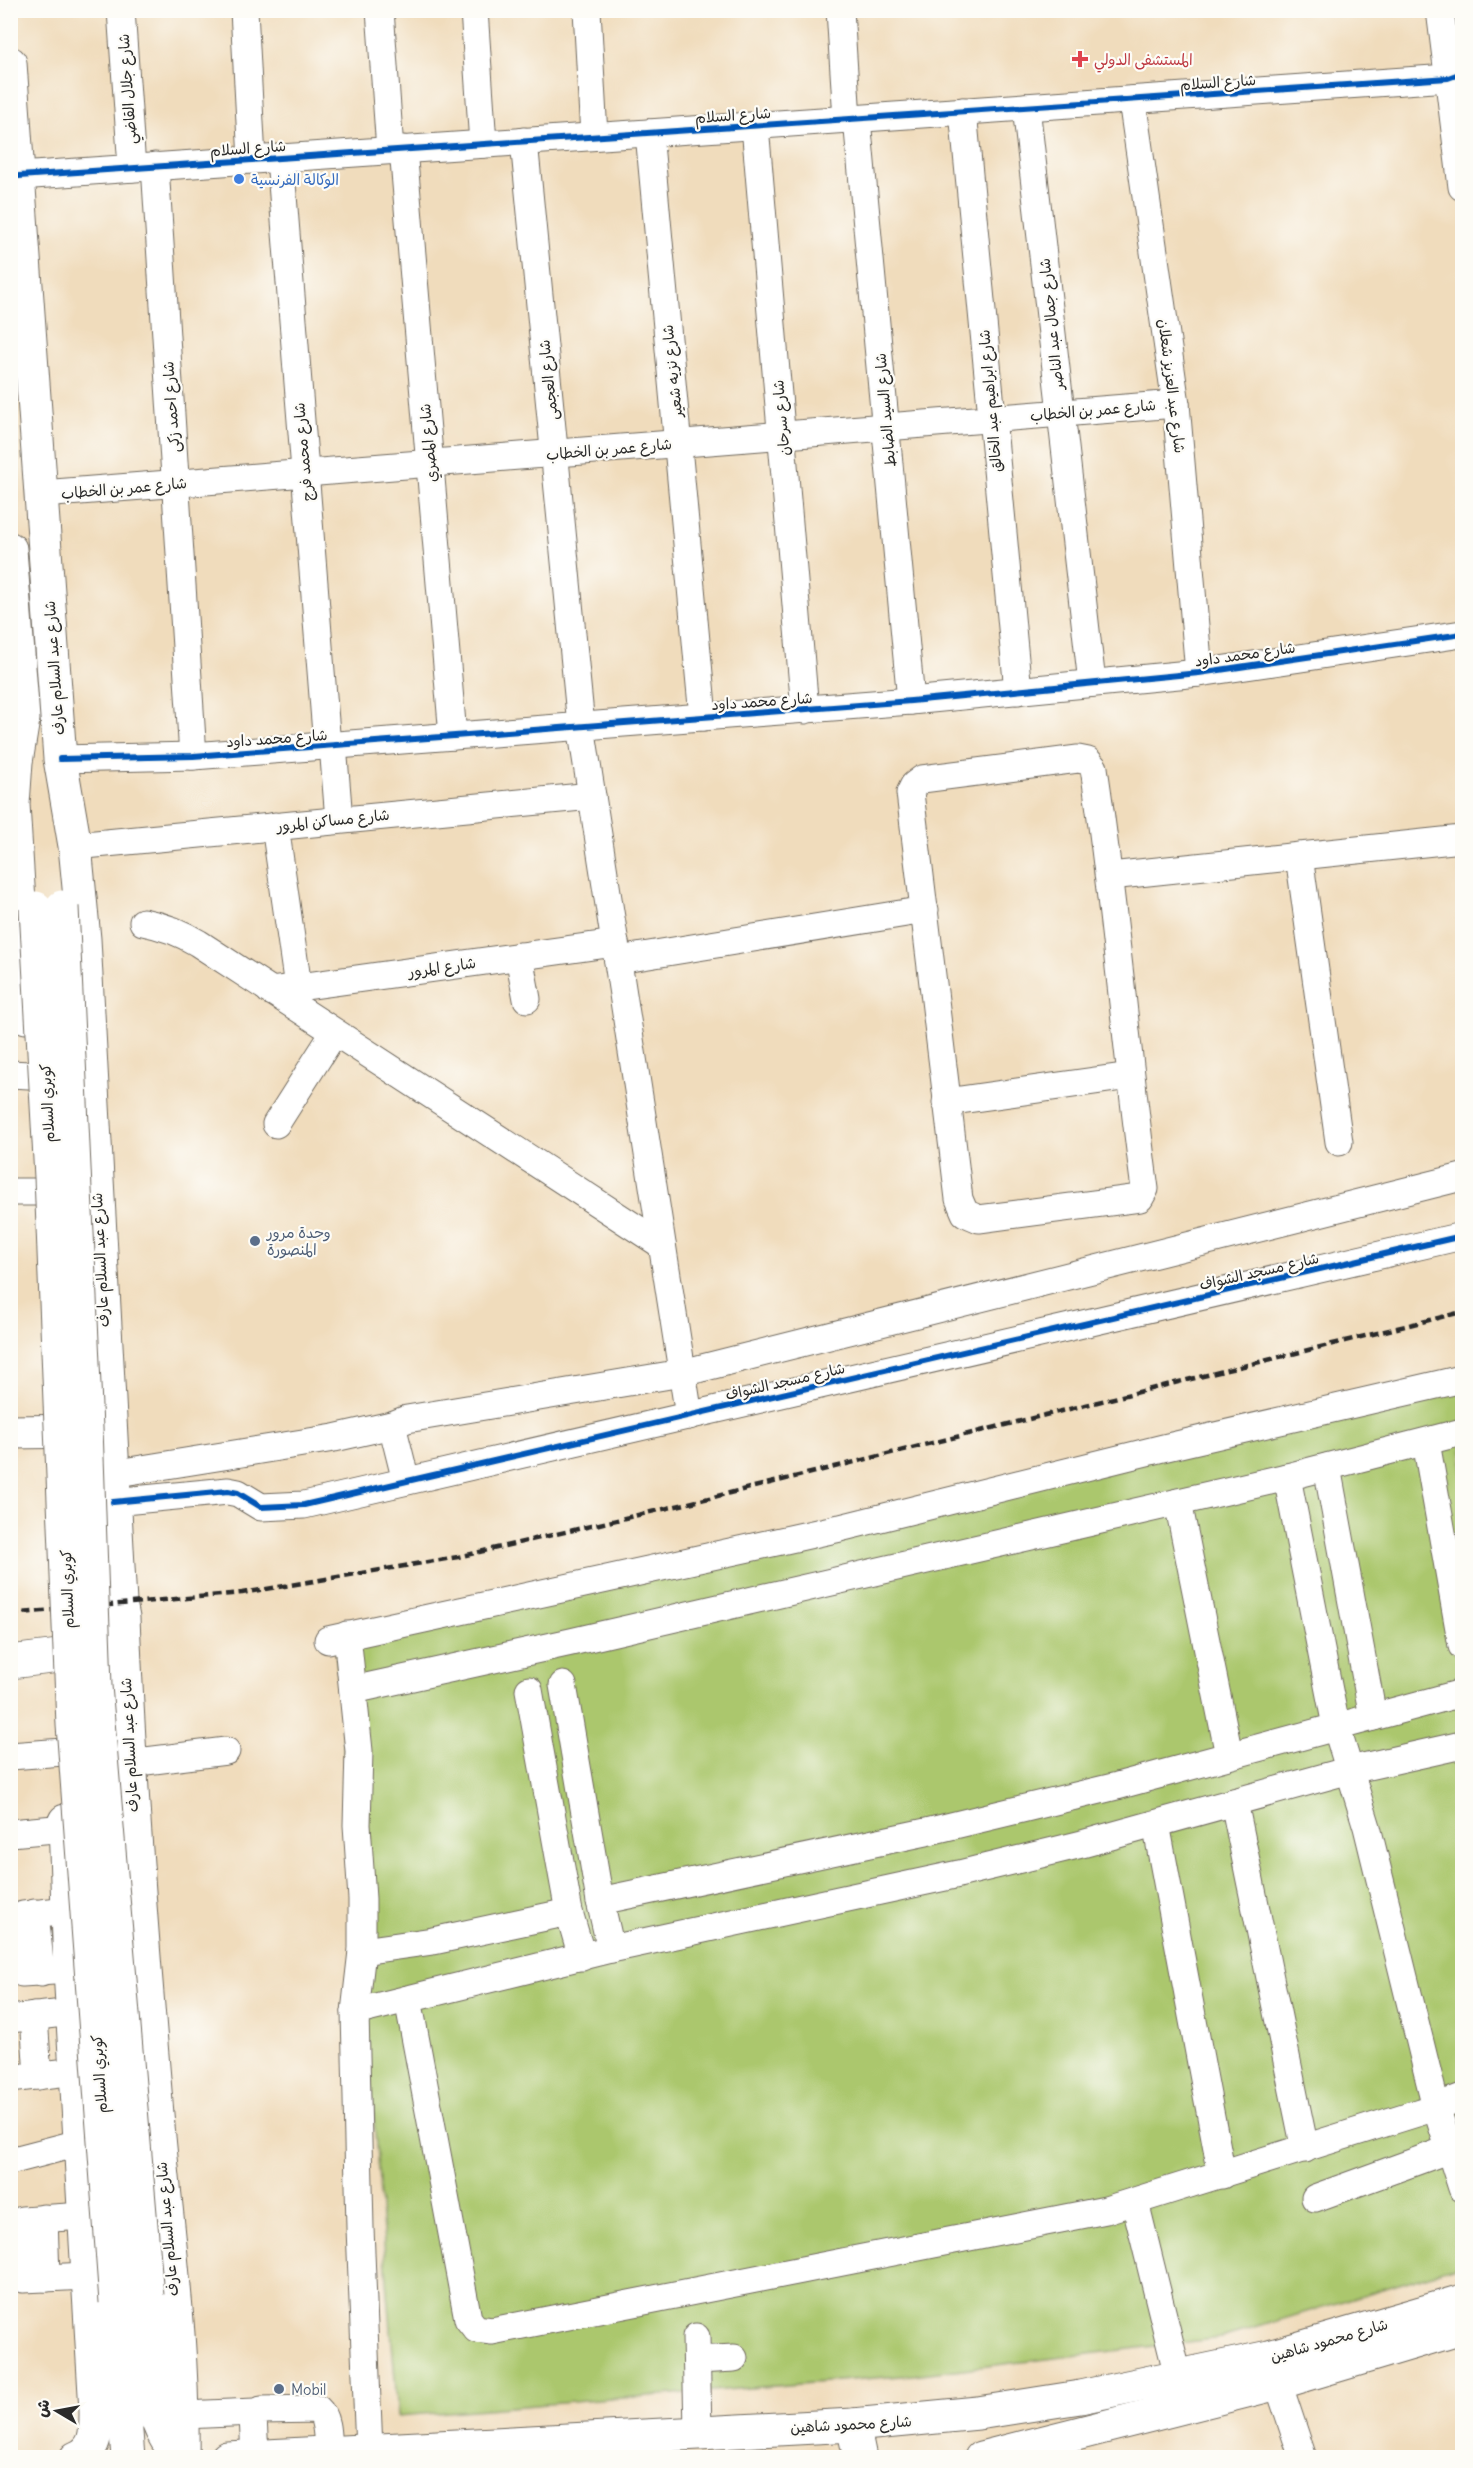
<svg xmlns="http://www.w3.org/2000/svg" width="1473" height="2468" viewBox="0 0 1473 2468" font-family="Delius,'Playpen Sans Arabic',sans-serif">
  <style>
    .green { fill: #abc76d; stroke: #6b794c; stroke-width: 1.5 }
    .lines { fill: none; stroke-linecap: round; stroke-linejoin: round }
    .minor-casing { stroke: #70695e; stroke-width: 29 }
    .major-casing { stroke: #70695e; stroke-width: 35 }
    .minor { stroke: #fff; stroke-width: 27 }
    .major { stroke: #fff; stroke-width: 33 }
    .rail { stroke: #2b2b2b; stroke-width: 4.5; stroke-dasharray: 9 4.5; stroke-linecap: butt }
    .major-bridge-casing { stroke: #70695e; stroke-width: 35; stroke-linecap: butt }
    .major-bridge { stroke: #fff; stroke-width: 33 }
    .cycleway-casing { stroke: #fdfcf7; stroke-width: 10 }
    .cycleway { stroke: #0057b8; stroke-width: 6 }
    .health-dot { fill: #e0444e; stroke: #fdfcf7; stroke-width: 2 }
    .shop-dot { fill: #3f7fe0; stroke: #fdfcf7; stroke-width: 2 }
    .service-dot { fill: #5c6f8a; stroke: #fdfcf7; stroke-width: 2 }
    .labels { text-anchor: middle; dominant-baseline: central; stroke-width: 4.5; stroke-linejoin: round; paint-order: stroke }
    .health-label { font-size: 15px; fill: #be3a42; stroke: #fdfcf7; text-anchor: start }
    .street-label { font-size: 15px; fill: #2b2b2b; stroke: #fdfcf7 }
    .shop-label { font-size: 15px; fill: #366cbe; stroke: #fdfcf7; text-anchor: start }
    .service-label { font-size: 15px; fill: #4e5e75; stroke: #fdfcf7; text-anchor: start }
  </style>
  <rect width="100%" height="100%" fill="#fdfcf7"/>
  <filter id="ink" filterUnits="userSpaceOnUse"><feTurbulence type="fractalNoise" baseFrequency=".0167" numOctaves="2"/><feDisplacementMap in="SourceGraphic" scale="12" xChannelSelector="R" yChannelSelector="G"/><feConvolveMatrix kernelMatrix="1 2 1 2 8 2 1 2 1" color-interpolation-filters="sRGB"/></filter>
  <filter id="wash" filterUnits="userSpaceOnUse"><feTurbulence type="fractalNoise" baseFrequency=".008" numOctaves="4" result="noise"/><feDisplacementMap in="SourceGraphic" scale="24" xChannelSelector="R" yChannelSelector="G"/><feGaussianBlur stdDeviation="1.35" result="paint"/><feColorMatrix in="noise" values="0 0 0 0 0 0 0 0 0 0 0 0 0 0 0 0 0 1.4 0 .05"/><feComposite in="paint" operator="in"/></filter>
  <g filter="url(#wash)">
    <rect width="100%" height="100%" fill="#f0dcbc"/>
    <path class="green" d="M 1462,1373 L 1462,2265 L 1221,2338 L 913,2375 L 398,2416 L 336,1652 Z"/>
  </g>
  <g filter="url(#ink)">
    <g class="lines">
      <defs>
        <g id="minor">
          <path d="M 121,10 L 132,168"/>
          <path d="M 244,10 L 252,160"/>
          <path d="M 380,10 L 390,150"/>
          <path d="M 474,10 L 483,144"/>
          <path d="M 587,10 L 594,136"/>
          <path d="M 840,10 L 847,119"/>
          <path d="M 1440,10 L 1462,187"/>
          <path d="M 1132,100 L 1176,404 L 1199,673"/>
          <path d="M 1026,107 L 1092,683"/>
          <path d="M 963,111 L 1018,691"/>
          <path d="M 857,119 L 911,701"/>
          <path d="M 755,126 L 805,710"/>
          <path d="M 649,133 L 703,717"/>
          <path d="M 524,141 L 581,726 L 689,1416"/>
          <path d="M 403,149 L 453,736"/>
          <path d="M 280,158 L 327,746"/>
          <path d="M 155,166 L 193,756"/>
          <path d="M 19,176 L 1448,78 L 1462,73"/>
          <path d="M 42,494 L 1176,404"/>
          <path d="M 333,745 L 339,820"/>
          <path d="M 60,759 L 193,756 L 911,701 L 1199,673 L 1462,634"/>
          <path d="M 1078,759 L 1088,761 L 1094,768 C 1115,908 1126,1049 1145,1189 L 1140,1198 L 979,1219 L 965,1213 L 959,1199 L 910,793 L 914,785 L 922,779 Z"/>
          <path d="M 275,826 L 298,987"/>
          <path d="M 75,846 L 592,796"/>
          <path d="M 1299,856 L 1339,1142"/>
          <path d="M 1110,876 L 1462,839"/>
          <path d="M 143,922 C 164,926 180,932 198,943 L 662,1245"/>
          <path d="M 519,956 L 527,999"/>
          <path d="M 618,960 L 925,910"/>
          <path d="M 270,991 L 615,943"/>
          <path d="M 10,1074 L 29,1075"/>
          <path d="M 946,1102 L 1130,1076"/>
          <path d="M 276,1124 L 334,1033"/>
          <path d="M 10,1192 L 37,1192"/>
          <path d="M 1426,1442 L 1462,1646"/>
          <path d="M 1327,1467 L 1373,1717"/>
          <path d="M 111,1474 L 334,1438 L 392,1425"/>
          <path d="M 1287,1477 L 1336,1726 L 1367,1827 L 1436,2107 L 1462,2188"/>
          <path d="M 406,1481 L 392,1425 L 407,1419 L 682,1373 L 1462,1177"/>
          <path d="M 113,1502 L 228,1491 L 238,1493 L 261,1507 L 304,1505 L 1462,1236"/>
          <path d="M 1178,1502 L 1229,1755"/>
          <path d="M 347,1635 L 359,1751 L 357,1825 L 362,1899 L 362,1951 L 355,2012 L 360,2228 L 369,2450"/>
          <path d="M 328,1640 L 840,1528 L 1163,1448 L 1462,1379"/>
          <path d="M 563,1685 L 600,1901"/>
          <path d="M 353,1690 L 571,1642 L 1287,1477 L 1462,1432"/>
          <path d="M 529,1690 L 569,1912"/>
          <path d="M 10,1756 L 63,1752"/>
          <path d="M 130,1763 L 226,1751"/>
          <path d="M 1234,1802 L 1305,2149"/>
          <path d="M 1156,1824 L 1222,2175"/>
          <path d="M 10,1833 L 66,1828"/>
          <path d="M 68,1910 L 23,1915 L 17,1921 L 22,1973 L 70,1970"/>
          <path d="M 35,1913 L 41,1973"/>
          <path d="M 611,1949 L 600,1901 L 926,1832 L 1117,1786 L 1462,1693"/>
          <path d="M 362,1951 L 433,1941 L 569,1912 L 582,1957"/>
          <path d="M 408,1999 L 468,2319 L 476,2329 L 492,2331 L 1106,2210 L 1436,2107 L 1462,2097"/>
          <path d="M 355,2012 L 611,1949 L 959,1874 L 1082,1844 L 1350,1770 L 1462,1745"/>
          <path d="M 34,2016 L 38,2076"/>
          <path d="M 10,2019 L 73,2012"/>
          <path d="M 10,2079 L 76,2071"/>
          <path d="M 10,2161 L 79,2143"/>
          <path d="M 1315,2198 L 1450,2149"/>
          <path d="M 1135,2202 L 1178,2376"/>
          <path d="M 84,2216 L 22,2220 L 18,2225 L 20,2275 L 23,2279 L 87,2276"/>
          <path d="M 44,2218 L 46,2278"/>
          <path d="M 696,2337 L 698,2433"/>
          <path d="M 697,2360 L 734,2358"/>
          <path d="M 1272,2365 L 1303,2458"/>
          <path d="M 183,2415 L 255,2412"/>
          <path d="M 255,2456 L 253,2416 L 261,2410 L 318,2409 C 328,2418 327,2439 328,2452"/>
        </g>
        <g id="major">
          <path d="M 10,63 L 60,759 L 75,846 L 84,939 L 120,1603 L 123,1618 C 130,1792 144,1964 159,2137 C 169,2243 184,2351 182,2458"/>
          <path d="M 10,549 L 23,719 L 16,762 L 13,804 L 26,1017"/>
          <path d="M 10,1432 L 90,1431"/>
          <path d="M 10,1662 L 59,1656"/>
          <path d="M 65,1821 L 70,1970 L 96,2411 C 96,2430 97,2450 76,2458"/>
          <path d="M 147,2296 C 149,2330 146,2392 158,2422 C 163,2436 171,2446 180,2458"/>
          <path d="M 116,2302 L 128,2458"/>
          <path d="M 853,2425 L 860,2458"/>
          <path d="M 227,2458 L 853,2425 L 978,2413 L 1080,2397 L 1269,2357 L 1462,2301"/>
          <path d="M 981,2458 L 1278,2383 L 1462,2328"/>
        </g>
      </defs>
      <use href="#minor" class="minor-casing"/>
      <use href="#major" class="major-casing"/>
      <use href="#minor" class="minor"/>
      <use href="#major" class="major"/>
      <path class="rail" d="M 10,1614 L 242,1593 L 458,1557 L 685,1504 L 1462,1312"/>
      <defs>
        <g id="major-bridge">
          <path d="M 62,907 L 86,1428 L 95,1686 L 147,2296"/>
          <path d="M 36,908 L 51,1177 L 73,1725 L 116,2302"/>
        </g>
      </defs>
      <use href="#major-bridge" class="major-bridge-casing"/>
      <use href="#major-bridge" class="major-bridge"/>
      <defs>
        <g id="cycleway">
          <path d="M 19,176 L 1448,78 L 1462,73"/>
          <path d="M 60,759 L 193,756 L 911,701 L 1199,673 L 1462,634"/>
          <path d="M 113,1502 L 228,1491 L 238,1493 L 261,1507 L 304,1505 L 1462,1236"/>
        </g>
      </defs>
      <use href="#cycleway" class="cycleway-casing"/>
      <use href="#cycleway" class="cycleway"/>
    </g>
  </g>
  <path class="health-dot" d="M1077 50h6v6h6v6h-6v6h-6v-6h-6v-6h6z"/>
  <circle class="shop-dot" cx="239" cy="179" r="6"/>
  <g class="service-dot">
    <circle cx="255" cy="1241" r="6"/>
    <circle cx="279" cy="2389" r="6"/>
  </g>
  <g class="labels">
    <g class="health-label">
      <text x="1094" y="59">المستشفى الدولي</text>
    </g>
    <g class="street-label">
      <text transform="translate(1218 82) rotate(-4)">شارع السلام</text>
      <text transform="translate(127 89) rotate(-94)">شارع جلال القاضي</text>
      <text transform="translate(733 115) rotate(-4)">شارع السلام</text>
      <text transform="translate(248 148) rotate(-4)">شارع السلام</text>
      <text transform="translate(1051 324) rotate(-96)">شارع جمال عبد الناصر</text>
      <text transform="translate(672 371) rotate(-96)">شارع نزيه شعير</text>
      <text transform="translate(548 380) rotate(-96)">شارع العجمى</text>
      <text transform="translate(1172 386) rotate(83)">شارع عبد العزيز شعلان</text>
      <text transform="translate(990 401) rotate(-95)">شارع ابراهيم عبد الخالق</text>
      <text transform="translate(171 407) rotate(-94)">شارع احمد زكى</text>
      <text transform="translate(885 410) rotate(-95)">شارع السيد الضابط</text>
      <text transform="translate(1093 410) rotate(-5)">شارع عمر بن الخطاب</text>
      <text transform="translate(781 418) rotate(-95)">شارع سرحان</text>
      <text transform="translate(428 443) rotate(-95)">شارع المصري</text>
      <text transform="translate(609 449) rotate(-5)">شارع عمر بن الخطاب</text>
      <text transform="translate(303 452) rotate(-95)">شارع محمد فرج</text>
      <text transform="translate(124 488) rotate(-5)">شارع عمر بن الخطاب</text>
      <text transform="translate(1245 654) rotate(-8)">شارع محمد داود</text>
      <text transform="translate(54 668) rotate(-94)">شارع عبد السلام عارف</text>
      <text transform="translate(762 701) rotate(-4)">شارع محمد داود</text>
      <text transform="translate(277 738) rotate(-4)">شارع محمد داود</text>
      <text transform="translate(333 820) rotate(-6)">شارع مساكن المرور</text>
      <text transform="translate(442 967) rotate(-8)">شارع المرور</text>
      <text transform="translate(47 1103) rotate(-93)">كوبري السلام</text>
      <text transform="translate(100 1260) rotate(-93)">شارع عبد السلام عارف</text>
      <text transform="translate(1259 1271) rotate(-13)">شارع مسجد الشواف</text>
      <text transform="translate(785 1381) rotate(-13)">شارع مسجد الشواف</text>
      <text transform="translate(67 1589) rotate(-92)">كوبري السلام</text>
      <text transform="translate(129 1745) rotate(-93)">شارع عبد السلام عارف</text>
      <text transform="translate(99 2074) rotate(-94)">كوبري السلام</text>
      <text transform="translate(167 2229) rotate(-95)">شارع عبد السلام عارف</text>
      <text transform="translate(1329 2340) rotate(-16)">شارع محمود شاهين</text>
      <text transform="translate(851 2424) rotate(-3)">شارع محمود شاهين</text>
    </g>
    <g class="shop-label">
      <text x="251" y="179">الوكالة الفرنسية</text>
    </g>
    <g class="service-label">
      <text x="267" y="1232">وحدة مرور<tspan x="267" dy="17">المنصورة</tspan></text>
      <text x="291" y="2389">Mobil</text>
    </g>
  </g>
  <rect width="1473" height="2468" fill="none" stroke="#fdfcf7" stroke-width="36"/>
  <g transform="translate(57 2411) rotate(280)" stroke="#fdfcf7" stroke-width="4.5" paint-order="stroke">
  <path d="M0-4.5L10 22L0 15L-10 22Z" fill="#2b2b2b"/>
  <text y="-9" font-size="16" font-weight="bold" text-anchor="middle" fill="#2b2b2b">ش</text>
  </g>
</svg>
